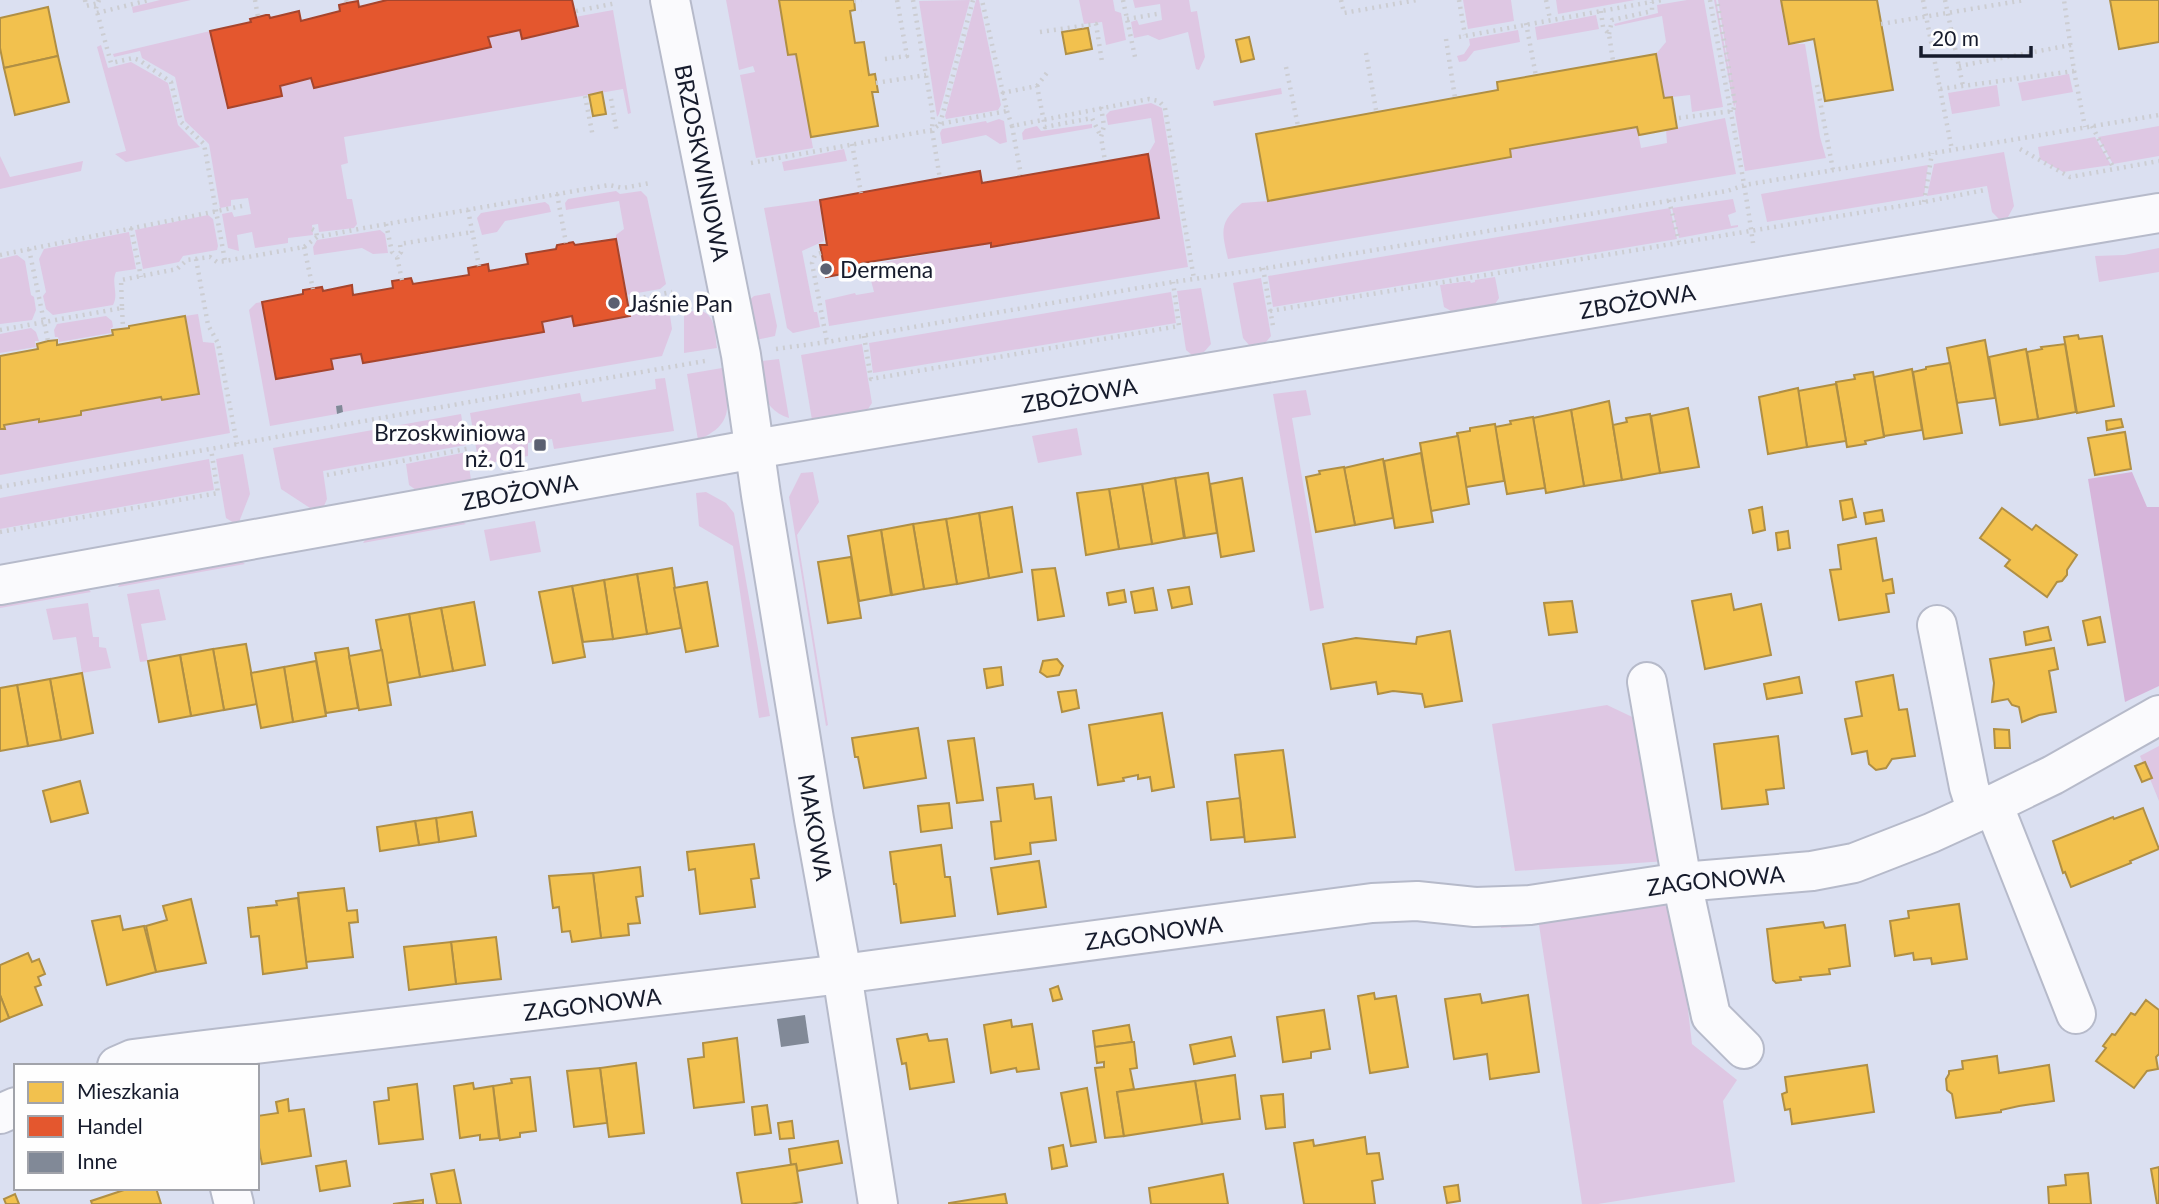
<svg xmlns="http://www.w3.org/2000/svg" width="2159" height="1204" viewBox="0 0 2159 1204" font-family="Lato,sans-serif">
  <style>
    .green { fill: #dec7e3 }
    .forest { fill: #d6b5da }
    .homes { fill: #f2c14e; stroke: #b08f44; stroke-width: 2 }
    .shops { fill: #e4572e; stroke: #a6452d; stroke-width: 2 }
    .building { fill: #818997 }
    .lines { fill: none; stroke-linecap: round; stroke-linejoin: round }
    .minor-casing { stroke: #b6baca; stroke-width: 42 }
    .path { stroke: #cccdd2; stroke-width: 4.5; stroke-dasharray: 2 5; stroke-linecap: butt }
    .minor { stroke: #fafafd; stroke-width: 38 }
    .poi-dot { fill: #5b6071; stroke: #fefefe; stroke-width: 2.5 }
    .labels { text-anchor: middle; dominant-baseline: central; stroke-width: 7; stroke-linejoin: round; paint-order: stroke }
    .street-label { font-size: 23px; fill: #161b2c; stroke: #fefefe }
    .poi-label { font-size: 23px; fill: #161b2c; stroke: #fefefe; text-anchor: start }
  </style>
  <rect width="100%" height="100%" fill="#dbe0f1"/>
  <g class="green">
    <path d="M 160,0 L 191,0 L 133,13 L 132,7 Z"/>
    <path d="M 726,0 L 779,0 L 788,55 L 796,54 L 813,148 L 756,158 L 740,75 L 755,72 L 753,66 L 739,70 Z"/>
    <path d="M 970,0 L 939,114 L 937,117 L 919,1 Z"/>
    <path d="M 976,0 L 979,0 L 1001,105 L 998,110 L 946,119 L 945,116 Z"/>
    <path d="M 1079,0 L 1113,0 L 1115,11 L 1121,13 L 1126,40 L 1106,45 L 1102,22 L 1084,24 Z"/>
    <path d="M 1133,0 L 1189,0 L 1191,12 L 1197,11 L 1205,57 L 1199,70 L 1196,69 L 1188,32 L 1159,40 L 1148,35 L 1134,38 L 1131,22 L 1137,20 L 1139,25 L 1162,20 L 1160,4 L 1135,8 Z"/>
    <path d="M 1463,0 L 1511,0 L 1514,21 L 1468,29 Z"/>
    <path d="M 1556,0 L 1635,0 L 1558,14 Z"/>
    <path d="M 1687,0 L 1704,0 L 1723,107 L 1692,112 L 1690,95 L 1664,98 L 1656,54 L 1666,42 L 1662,16 L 1615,26 L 1614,24 L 1658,13 L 1657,5 Z"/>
    <path d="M 1714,0 L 1716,0 L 1733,92 L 1718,0 L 1781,0 L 1789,44 L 1805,44 L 1820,137 L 1826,158 L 1745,171 L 1735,113 L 1736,103 L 1734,107 Z"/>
    <path d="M 613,10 L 631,113 L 628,114 L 623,89 L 344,137 L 348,163 L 341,165 L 347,199 L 352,199 L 357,224 L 354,228 L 319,232 L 318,224 L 312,225 L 313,235 L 288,238 L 288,243 L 255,248 L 252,232 L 237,235 L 239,251 L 228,248 L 222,214 L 232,212 L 234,217 L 251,214 L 248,198 L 231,200 L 231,206 L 220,208 L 209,144 L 185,121 L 175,77 L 142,58 L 140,51 L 114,57 L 113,54 L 210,31 L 228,108 L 282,96 L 280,86 L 311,78 L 314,88 L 490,46 L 488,37 L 520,30 L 522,39 L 577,27 L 575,17 Z"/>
    <path d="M 1596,15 L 1599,29 L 1537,40 L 1535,27 Z"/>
    <path d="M 1518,30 L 1520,42 L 1474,51 L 1466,61 L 1459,62 L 1457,56 L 1464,54 L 1470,45 L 1469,39 Z"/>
    <path d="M 101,45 L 108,68 L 131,62 L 168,83 L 178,125 L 200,147 L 126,162 L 115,154 L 126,151 L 97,47 Z"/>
    <path d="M 2069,74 L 2073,92 L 2022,101 L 2018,83 Z"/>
    <path d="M 1997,85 L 2000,106 L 1952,114 L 1948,93 Z"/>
    <path d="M 1281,88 L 1282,94 L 1214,106 L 1213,101 Z"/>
    <path d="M 1151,103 L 1162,108 L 1188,267 L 829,326 L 825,300 L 855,293 L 856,295 L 874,292 L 867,265 L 991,243 L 992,247 L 1159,218 L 1148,154 L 1155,142 L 1151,118 L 1108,125 L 1106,115 L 1110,111 Z"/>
    <path d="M 1725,118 L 1736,174 L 1228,259 C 1222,232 1218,223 1242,203 L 1268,201 L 1511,158 L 1510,149 L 1637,127 L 1641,148 L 1667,143 L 1666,130 Z"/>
    <path d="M 999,119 L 1004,121 L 1007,142 L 1000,144 L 986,135 L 942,144 L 940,133 L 942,129 L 986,121 L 987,123 Z"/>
    <path d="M 1092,124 L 1092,128 L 1023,140 L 1022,133 L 1025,129 L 1037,126 L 1041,131 Z"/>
    <path d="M 2159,126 L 2159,156 L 2113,164 L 2098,137 Z"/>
    <path d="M 2095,137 L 2111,165 L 2063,172 L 2040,159 L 2038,147 Z"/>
    <path d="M 844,149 L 847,161 L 784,171 L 782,162 Z"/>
    <path d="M 2004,152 L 2014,206 L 2008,217 L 1999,219 L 1992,212 L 1987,186 L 1927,196 L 1934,164 Z"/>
    <path d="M 0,156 L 10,177 L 83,161 L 81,171 L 0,189 Z"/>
    <path d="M 1928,165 L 1924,196 L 1767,222 L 1761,194 Z"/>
    <path d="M 616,191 L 620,194 L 641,191 L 647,197 L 666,284 L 660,289 L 626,295 L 616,239 L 616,235 L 624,229 L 619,201 L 566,210 L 565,203 L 568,199 Z"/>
    <path d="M 1733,199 L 1736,212 L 1728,215 L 1731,226 L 1738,225 L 1738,227 L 1679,238 L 1672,208 Z"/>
    <path d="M 820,200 L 824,241 L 802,251 L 814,312 L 817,312 L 820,327 L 793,333 L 787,328 L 764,208 Z"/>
    <path d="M 545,202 L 549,205 L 551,212 L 505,221 L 497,232 L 482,235 L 477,218 L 481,213 Z"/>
    <path d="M 1670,208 L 1677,239 L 1273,307 L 1268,276 Z"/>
    <path d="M 208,215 L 213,219 L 218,246 L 217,250 L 183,256 L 179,262 L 143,269 L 135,230 Z"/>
    <path d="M 380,230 L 385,234 L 388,253 L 373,254 L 362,248 L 314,255 L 313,247 L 317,240 Z"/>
    <path d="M 129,232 L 136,269 L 116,272 C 111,283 119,294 113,305 L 53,315 L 46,309 L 43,296 L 46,292 L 39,259 L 44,249 Z"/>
    <path d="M 2159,248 L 2159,272 L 2099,282 L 2095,256 L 2124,255 Z"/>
    <path d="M 17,255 L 25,261 L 31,295 L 34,297 L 36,310 L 32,320 L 0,324 L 0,259 Z"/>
    <path d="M 1495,277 L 1499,298 L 1495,304 L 1451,311 L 1444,307 L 1440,285 L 1470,281 L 1471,283 L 1475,282 L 1475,280 Z"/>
    <path d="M 1261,278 L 1271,336 L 1266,342 L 1249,345 L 1243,338 L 1233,283 Z"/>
    <path d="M 1201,288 L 1211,344 L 1204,352 L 1192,355 L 1186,350 L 1177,291 Z"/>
    <path d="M 1171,292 L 1176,323 L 873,373 L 869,343 Z"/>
    <path d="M 770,293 L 777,326 L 775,336 L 751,341 L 747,302 L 754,296 Z"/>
    <path d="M 661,298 L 668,302 L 672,329 L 662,356 L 343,412 L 341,405 L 336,406 L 337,414 L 270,426 L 249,310 L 256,303 L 262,302 L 277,379 L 332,369 L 331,359 L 361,354 L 364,363 L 543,332 L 542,322 L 572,316 L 574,326 L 630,316 L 628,306 Z"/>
    <path d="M 699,310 C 716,314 715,333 717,348 L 684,353 L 684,313 Z"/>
    <path d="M 198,314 L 203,342 L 214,343 L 230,433 L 0,475 L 0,429 L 5,428 L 4,425 L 39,419 L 40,422 L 81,415 L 81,411 L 161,397 L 162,400 L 199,394 L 185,316 Z"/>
    <path d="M 106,316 L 112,321 L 113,327 L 110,329 L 111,333 L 59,342 L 58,337 L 55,337 L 54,330 L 57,324 Z"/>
    <path d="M 31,328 L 36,332 L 39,341 L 35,341 L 36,347 L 0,353 L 0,334 Z"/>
    <path d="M 862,344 L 872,403 L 868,409 L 812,420 L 801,355 Z"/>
    <path d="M 779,359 L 789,418 C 762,409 761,387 754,362 Z"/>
    <path d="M 722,368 C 728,404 737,423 698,440 L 687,374 Z"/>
    <path d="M 665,378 L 674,431 L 554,449 L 552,439 L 528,443 L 528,456 L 479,465 L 470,413 L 580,393 L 582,402 L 656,389 L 655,379 Z"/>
    <path d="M 1306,390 L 1311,415 L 1292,418 L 1324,608 L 1310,611 L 1273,394 Z"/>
    <path d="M 461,414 L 466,445 L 323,471 L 327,499 L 324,506 L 310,508 L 281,489 L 273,448 Z"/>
    <path d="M 1077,428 L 1082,455 L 1038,463 L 1032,436 Z"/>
    <path d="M 467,452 L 471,480 L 416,490 L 409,485 L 406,464 Z"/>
    <path d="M 243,454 L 250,494 L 239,522 L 234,523 L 226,518 L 216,459 Z"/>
    <path d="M 209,459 L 214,490 L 0,529 L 0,498 Z"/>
    <path d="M 813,472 L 819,502 L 797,535 L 828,725 L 826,726 L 789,497 L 801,473 Z"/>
    <path d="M 706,492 L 726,503 L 734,513 L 770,716 L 759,718 L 733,546 L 699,526 L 696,493 Z"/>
    <path d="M 535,521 L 541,552 L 490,561 L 484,530 Z"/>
    <path d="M 462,522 L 466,524 L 363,543 L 366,539 Z"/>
    <path d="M 242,562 L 245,564 L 118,587 L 120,583 Z"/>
    <path d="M 88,589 L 91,592 L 0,608 L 0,605 Z"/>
    <path d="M 159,589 L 166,620 L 141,624 L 148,661 L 140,662 L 127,594 Z"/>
    <path d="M 88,603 L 93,637 L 99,637 L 99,647 L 106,648 L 111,668 L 82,673 L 76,637 L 53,640 L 46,609 Z"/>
    <path d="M 1607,705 L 1645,723 L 1667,861 L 1515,871 L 1492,724 Z"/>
    <path d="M 2159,746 L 2159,801 L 2150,779 L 2152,778 L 2145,762 L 2143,763 L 2140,756 Z"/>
    <path d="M 1660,902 L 1677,915 L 1692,1044 L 1737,1080 L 1723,1101 L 1735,1182 L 1598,1204 L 1582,1204 L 1539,925 L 1501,928 L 1500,920 Z"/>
  </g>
  <path class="forest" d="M 2132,472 L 2147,507 L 2159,507 L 2159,686 L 2125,702 L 2088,479 Z"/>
  <g class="homes">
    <path d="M 779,0 L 854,0 L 855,10 L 850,11 L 855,43 L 864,42 L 869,75 L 875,74 L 878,92 L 872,92 L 878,126 L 811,137 L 796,54 L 788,55 Z"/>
    <path d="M 1781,0 L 1877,0 L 1893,90 L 1825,101 L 1814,39 L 1789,44 Z"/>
    <path d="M 2110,0 L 2159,0 L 2159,42 L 2119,49 Z"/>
    <path d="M 48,7 L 58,56 L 4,68 L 0,48 L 0,18 Z"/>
    <path d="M 1088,28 L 1092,49 L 1066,54 L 1062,32 Z"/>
    <path d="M 1249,37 L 1254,59 L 1241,62 L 1236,40 Z"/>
    <path d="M 1656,54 L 1664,98 L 1672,97 L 1677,128 L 1639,135 L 1637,127 L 1510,149 L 1511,157 L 1268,201 L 1256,134 L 1498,90 L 1497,82 Z"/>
    <path d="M 58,56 L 69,102 L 15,115 L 4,68 Z"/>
    <path d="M 602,92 L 606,114 L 593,116 L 589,95 Z"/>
    <path d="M 185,316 L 199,394 L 162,400 L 161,397 L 81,411 L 81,415 L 39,422 L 39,419 L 4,425 L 5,429 L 0,429 L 0,356 L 38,349 L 37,344 L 48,341 L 57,340 L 57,345 L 113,335 L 112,330 L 129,328 L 129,326 Z"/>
    <path d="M 2078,335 L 2079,339 L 2102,336 L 2114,406 L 2077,413 L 2064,337 Z"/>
    <path d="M 1985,340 L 1995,398 L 1957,403 L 1947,348 Z"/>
    <path d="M 2065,344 L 2076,412 L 2038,419 L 2027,352 L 2042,349 L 2041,347 Z"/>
    <path d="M 2026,349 L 2038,419 L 2000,425 L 1989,357 Z"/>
    <path d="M 1950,363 L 1962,433 L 1924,439 L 1913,372 L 1926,369 L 1926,367 Z"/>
    <path d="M 1912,369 L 1922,430 L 1884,436 L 1874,377 Z"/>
    <path d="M 1873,372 L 1884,437 L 1865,441 L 1866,444 L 1847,447 L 1836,382 L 1855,379 L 1854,375 Z"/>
    <path d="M 1836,384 L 1846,441 L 1807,447 L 1798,391 Z"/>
    <path d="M 1798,388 L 1807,447 L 1768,454 L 1759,397 Z"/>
    <path d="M 1609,401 L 1622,480 L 1584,486 L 1571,410 Z"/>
    <path d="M 1688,408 L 1699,467 L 1660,473 L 1651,416 Z"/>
    <path d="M 1571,410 L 1584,486 L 1546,493 L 1533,418 Z"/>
    <path d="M 1650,414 L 1660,473 L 1622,480 L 1613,425 L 1627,422 L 1626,418 Z"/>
    <path d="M 1533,417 L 1545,488 L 1507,494 L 1495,427 L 1511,424 L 1510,421 Z"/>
    <path d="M 2121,419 L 2123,427 L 2107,430 L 2106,421 Z"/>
    <path d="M 1495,424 L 1504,481 L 1466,487 L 1457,433 L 1470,431 L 1470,428 Z"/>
    <path d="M 2125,432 L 2131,469 L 2095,475 L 2088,438 Z"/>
    <path d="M 1458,436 L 1469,504 L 1431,511 L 1420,443 Z"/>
    <path d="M 1421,453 L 1433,522 L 1395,528 L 1384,461 Z"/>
    <path d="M 1383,459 L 1393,518 L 1355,525 L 1344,468 Z"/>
    <path d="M 1344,467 L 1355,525 L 1316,532 L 1306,477 L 1320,474 L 1319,471 Z"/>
    <path d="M 1208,473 L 1217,533 L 1185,538 L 1175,478 Z"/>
    <path d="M 1175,478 L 1184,538 L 1152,544 L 1142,484 Z"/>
    <path d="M 1242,478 L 1254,551 L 1221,557 L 1210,484 Z"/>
    <path d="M 1142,484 L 1152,544 L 1119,549 L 1109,489 Z"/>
    <path d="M 1109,489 L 1119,549 L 1086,555 L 1077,493 Z"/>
    <path d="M 1852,499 L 1856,517 L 1843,520 L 1840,501 Z"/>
    <path d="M 1012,507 L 1022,572 L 989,578 L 979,513 Z"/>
    <path d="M 1762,507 L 1765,530 L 1753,533 L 1749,510 Z"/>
    <path d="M 2002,508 L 2032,530 L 2036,525 L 2077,555 L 2067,570 L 2067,575 L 2062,581 L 2057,582 L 2047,597 L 2005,566 L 2010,560 L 1980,538 Z"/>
    <path d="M 1882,510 L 1884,521 L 1866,524 L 1864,513 Z"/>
    <path d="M 979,513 L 989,578 L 957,584 L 946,519 Z"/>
    <path d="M 946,519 L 957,584 L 924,589 L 913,524 Z"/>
    <path d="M 913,524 L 924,589 L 892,595 L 881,530 Z"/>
    <path d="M 881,530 L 891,595 L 859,601 L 848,536 Z"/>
    <path d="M 1788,531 L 1790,548 L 1778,550 L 1776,533 Z"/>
    <path d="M 1876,538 L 1883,581 L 1892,579 L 1894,593 L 1886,594 L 1889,612 L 1839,620 L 1830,570 L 1841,569 L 1838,545 Z"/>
    <path d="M 851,557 L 861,618 L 828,623 L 818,562 Z"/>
    <path d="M 672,568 L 681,628 L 647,634 L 637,574 Z"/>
    <path d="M 1055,568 L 1064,616 L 1038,620 L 1032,570 Z"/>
    <path d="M 637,574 L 647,634 L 613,639 L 604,580 Z"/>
    <path d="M 604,580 L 613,639 L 583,642 L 572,586 Z"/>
    <path d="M 707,582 L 718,646 L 686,652 L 674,588 Z"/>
    <path d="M 572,586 L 585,657 L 553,663 L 539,592 Z"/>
    <path d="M 1189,587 L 1192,604 L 1172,608 L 1168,590 Z"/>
    <path d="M 1153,588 L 1157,610 L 1135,613 L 1131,592 Z"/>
    <path d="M 1124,590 L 1126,602 L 1109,605 L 1107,593 Z"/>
    <path d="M 1731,594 L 1734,610 L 1761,604 L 1771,655 L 1705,669 L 1692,601 Z"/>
    <path d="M 1572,601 L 1577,632 L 1549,635 L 1544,603 Z"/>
    <path d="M 474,602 L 485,665 L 453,671 L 441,608 Z"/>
    <path d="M 441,608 L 453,671 L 420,677 L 409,614 Z"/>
    <path d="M 409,614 L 420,677 L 387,683 L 376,620 Z"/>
    <path d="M 2100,617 L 2105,642 L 2088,645 L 2083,621 Z"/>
    <path d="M 2048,627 L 2051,640 L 2026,645 L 2024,632 Z"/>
    <path d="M 1450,631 L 1462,701 L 1425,707 L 1422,694 L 1393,691 L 1378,694 L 1376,682 L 1331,689 L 1323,644 L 1356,638 L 1416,644 L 1417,637 Z"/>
    <path d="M 246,644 L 257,704 L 224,710 L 213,649 Z"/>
    <path d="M 348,648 L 358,708 L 326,713 L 315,653 Z"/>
    <path d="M 2054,648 L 2058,669 L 2049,671 L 2056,712 L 2039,715 L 2022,722 L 2019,707 L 2012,705 L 2008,699 L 1992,702 L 1994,683 L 1990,659 Z"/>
    <path d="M 213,649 L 224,710 L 191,716 L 180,655 Z"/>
    <path d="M 382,650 L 391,705 L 359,710 L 349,656 Z"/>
    <path d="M 180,655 L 191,716 L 159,722 L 148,661 Z"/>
    <path d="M 1057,659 L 1063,666 L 1059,675 L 1047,677 L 1040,672 L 1043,661 Z"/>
    <path d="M 316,661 L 326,716 L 293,722 L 284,667 Z"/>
    <path d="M 284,667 L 293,722 L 261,728 L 251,673 Z"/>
    <path d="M 1001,667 L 1003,685 L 987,688 L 984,669 Z"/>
    <path d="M 82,673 L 93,733 L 61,740 L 50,679 Z"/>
    <path d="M 1893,675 L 1899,710 L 1907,709 L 1915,756 L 1892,759 L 1886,768 L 1876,770 L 1869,764 L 1867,751 L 1852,754 L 1845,719 L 1862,716 L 1856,682 Z"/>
    <path d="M 1799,677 L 1802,693 L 1767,699 L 1764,684 Z"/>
    <path d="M 50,679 L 61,740 L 28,746 L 17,685 Z"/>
    <path d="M 17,685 L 28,746 L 0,751 L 0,688 Z"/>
    <path d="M 1076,690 L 1079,708 L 1062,712 L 1058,692 Z"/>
    <path d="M 1162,713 L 1174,787 L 1152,791 L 1150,777 L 1138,779 L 1138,775 L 1123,778 L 1124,781 L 1098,785 L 1089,725 Z"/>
    <path d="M 918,728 L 926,778 L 864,788 L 858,757 L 855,757 L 852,738 Z"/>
    <path d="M 1994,729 L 2009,730 L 2010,748 L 1995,748 Z"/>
    <path d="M 1778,736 L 1784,788 L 1766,790 L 1768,804 L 1722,809 L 1714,744 Z"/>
    <path d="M 974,738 L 983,800 L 957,803 L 948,741 Z"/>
    <path d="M 1283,750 L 1295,837 L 1245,842 L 1235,755 Z"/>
    <path d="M 2145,762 L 2152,778 L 2142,782 L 2135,766 Z"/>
    <path d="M 80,781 L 88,813 L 51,822 L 43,791 Z"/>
    <path d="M 1033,784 L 1035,799 L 1051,797 L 1056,840 L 1030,843 L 1031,854 L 995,859 L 991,822 L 1001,821 L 997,788 Z"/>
    <path d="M 1240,798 L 1244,837 L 1211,840 L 1207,802 Z"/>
    <path d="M 949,803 L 952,828 L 921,832 L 918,806 Z"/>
    <path d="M 2143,808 L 2159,849 L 2130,861 L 2131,863 L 2071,887 L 2065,872 L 2063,873 L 2053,841 L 2113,817 L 2114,819 Z"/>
    <path d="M 472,812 L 476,836 L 439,842 L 436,818 Z"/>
    <path d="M 436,818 L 439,842 L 419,845 L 415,821 Z"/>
    <path d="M 415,821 L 419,845 L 380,851 L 377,827 Z"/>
    <path d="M 754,844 L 759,878 L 751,879 L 755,907 L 700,914 L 695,869 L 689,870 L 687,852 Z"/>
    <path d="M 941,845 L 945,877 L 950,877 L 955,916 L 901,923 L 896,884 L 894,884 L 890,852 Z"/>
    <path d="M 1039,861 L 1046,907 L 998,914 L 991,868 Z"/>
    <path d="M 640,867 L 643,896 L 636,897 L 640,923 L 628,924 L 629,935 L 601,938 L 593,873 Z"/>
    <path d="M 593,873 L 601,938 L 572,942 L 570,931 L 562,932 L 559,907 L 553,908 L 549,876 Z"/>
    <path d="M 344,888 L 347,911 L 357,910 L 358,922 L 349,923 L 353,957 L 306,962 L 298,893 Z"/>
    <path d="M 298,898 L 307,968 L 263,974 L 259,936 L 251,937 L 248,908 L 277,905 L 276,901 Z"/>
    <path d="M 191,899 L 206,963 L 156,972 L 146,926 L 167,920 L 163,906 Z"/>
    <path d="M 1959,904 L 1967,959 L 1932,964 L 1931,958 L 1914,960 L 1913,953 L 1895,956 L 1890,921 L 1909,918 L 1908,911 Z"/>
    <path d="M 120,916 L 123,930 L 144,926 L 156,972 L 107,985 L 92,921 Z"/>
    <path d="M 1823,922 L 1825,928 L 1845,925 L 1850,966 L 1829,969 L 1830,974 L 1800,977 L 1801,980 L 1776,983 L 1773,980 L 1767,929 Z"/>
    <path d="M 496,937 L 501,979 L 456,984 L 451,942 Z"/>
    <path d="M 451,942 L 456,984 L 409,990 L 404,947 Z"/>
    <path d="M 28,953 L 32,962 L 39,959 L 45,974 L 38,977 L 41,985 L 35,987 L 42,1005 L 9,1018 L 0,995 L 0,965 Z"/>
    <path d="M 1058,986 L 1062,999 L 1053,1001 L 1050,989 Z"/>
    <path d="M 1374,993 L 1375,999 L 1396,996 L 1408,1067 L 1370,1073 L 1358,996 Z"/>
    <path d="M 1480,994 L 1482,1003 L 1528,995 L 1539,1072 L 1490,1079 L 1487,1054 L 1454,1059 L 1445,999 Z"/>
    <path d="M 0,995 L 9,1018 L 0,1022 Z"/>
    <path d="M 2146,1000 L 2159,1010 L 2159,1054 L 2156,1057 L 2158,1069 L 2147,1071 L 2134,1088 L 2096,1061 L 2106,1048 L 2103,1046 L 2112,1034 L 2115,1035 L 2131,1013 L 2135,1015 Z"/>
    <path d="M 1324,1010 L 1330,1049 L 1311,1052 L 1311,1058 L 1283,1062 L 1277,1017 Z"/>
    <path d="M 1011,1020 L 1012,1027 L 1032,1024 L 1039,1069 L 1017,1072 L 1016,1068 L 991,1073 L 984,1025 Z"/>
    <path d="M 1129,1025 L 1132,1042 L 1095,1047 L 1093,1031 Z"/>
    <path d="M 927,1034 L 929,1041 L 947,1039 L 954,1082 L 910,1089 L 906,1063 L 902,1064 L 897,1039 Z"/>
    <path d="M 1231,1037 L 1235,1056 L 1194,1064 L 1190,1045 Z"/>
    <path d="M 737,1038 L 744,1102 L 694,1108 L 688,1059 L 704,1057 L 703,1043 Z"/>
    <path d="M 1132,1042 L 1134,1042 L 1137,1068 L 1130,1069 L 1134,1089 L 1117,1092 L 1124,1136 L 1105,1138 L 1095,1068 L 1104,1067 L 1104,1062 L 1097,1063 L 1095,1047 Z"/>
    <path d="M 1997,1056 L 1999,1073 L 2049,1065 L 2054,1101 L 2019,1106 L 2001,1110 L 2001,1112 L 1956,1118 L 1952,1094 L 1947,1090 L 1946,1079 L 1949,1074 L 1949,1071 L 1963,1069 L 1962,1061 Z"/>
    <path d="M 636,1063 L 644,1133 L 609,1137 L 600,1068 Z"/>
    <path d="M 1867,1065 L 1874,1112 L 1792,1124 L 1790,1109 L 1785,1110 L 1782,1094 L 1787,1092 L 1785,1077 Z"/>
    <path d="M 600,1068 L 607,1123 L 574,1127 L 567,1071 Z"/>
    <path d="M 1235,1075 L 1240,1119 L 1202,1124 L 1195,1081 Z"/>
    <path d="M 530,1077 L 536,1131 L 520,1133 L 520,1137 L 500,1140 L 493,1086 L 512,1083 L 511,1079 Z"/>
    <path d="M 1195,1081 L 1202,1124 L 1124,1136 L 1117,1092 Z"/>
    <path d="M 473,1083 L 474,1089 L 493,1086 L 499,1138 L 480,1140 L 480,1135 L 460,1138 L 454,1086 Z"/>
    <path d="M 417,1084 L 423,1139 L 379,1144 L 374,1102 L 389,1100 L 388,1088 Z"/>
    <path d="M 1087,1088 L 1096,1142 L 1071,1146 L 1061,1093 Z"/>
    <path d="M 1283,1094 L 1285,1127 L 1266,1129 L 1261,1096 Z"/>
    <path d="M 288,1099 L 289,1111 L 304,1109 L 311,1156 L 262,1164 L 257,1137 L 257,1116 L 278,1113 L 276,1102 Z"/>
    <path d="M 767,1105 L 771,1133 L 755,1135 L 752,1107 Z"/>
    <path d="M 792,1121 L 794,1138 L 780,1139 L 778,1123 Z"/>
    <path d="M 1365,1137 L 1367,1154 L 1379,1153 L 1383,1179 L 1372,1181 L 1375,1204 L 1304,1204 L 1294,1143 L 1313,1140 L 1314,1146 Z"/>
    <path d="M 838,1141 L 842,1163 L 797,1171 L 796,1164 L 791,1165 L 789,1149 Z"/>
    <path d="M 1063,1145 L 1067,1166 L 1052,1169 L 1049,1148 Z"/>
    <path d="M 346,1161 L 350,1186 L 320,1191 L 316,1166 Z"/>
    <path d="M 796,1164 L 802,1202 L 790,1204 L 742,1204 L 737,1173 Z"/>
    <path d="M 2159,1167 L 2159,1204 L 2157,1204 L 2151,1169 Z"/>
    <path d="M 454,1170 L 461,1204 L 437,1204 L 431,1174 Z"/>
    <path d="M 2088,1173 L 2091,1204 L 2049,1204 L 2048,1187 L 2066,1185 L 2065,1175 Z"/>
    <path d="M 1223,1174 L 1228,1204 L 1151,1204 L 1149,1188 Z"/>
    <path d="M 1458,1185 L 1460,1201 L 1447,1203 L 1444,1187 Z"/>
    <path d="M 130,1188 L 156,1188 L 161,1204 L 92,1204 L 91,1201 Z"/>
    <path d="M 15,1194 L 19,1204 L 6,1204 L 4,1199 Z"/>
    <path d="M 1005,1194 L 1007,1204 L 949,1204 L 949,1203 Z"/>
    <path d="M 423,1200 L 423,1204 L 393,1204 Z"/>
  </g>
  <g class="shops">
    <path d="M 387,0 L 572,0 L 578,26 L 522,39 L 520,30 L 488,37 L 491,47 L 314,88 L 311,78 L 280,86 L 282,96 L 228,108 L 210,31 L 251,22 L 250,19 L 266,15 L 269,15 L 270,18 L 299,11 L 301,21 L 340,11 L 339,5 L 347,3 L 358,1 L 359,7 Z"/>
    <path d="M 1148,154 L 1159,218 L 991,247 L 991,243 L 862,263 L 864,270 L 826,277 L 820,245 L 827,245 L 820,200 L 980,171 L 982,183 Z"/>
    <path d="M 616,239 L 630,316 L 574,326 L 572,316 L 542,322 L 544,332 L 363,363 L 361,354 L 331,359 L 333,369 L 276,379 L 262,302 L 303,294 L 303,290 L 322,287 L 323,291 L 352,285 L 353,295 L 393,288 L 392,281 L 411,278 L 413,284 L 469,275 L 468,268 L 488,264 L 489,271 L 528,264 L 526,254 L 556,249 L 557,245 L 573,242 L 575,245 Z"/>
  </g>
  <g class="building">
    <path d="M 342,405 L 343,412 L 337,414 L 336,406 Z"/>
    <path d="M 805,1015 L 809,1043 L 781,1047 L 777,1019 Z"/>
  </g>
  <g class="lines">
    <defs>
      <g id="minor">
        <path id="s1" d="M 670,0 L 741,355 L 761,495 L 814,819 L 842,974 L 878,1204"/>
        <path id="s2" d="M 0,585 L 755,449 L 2159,213"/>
        <path d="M 1937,625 L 1969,787 L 1977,812"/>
        <path d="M 1647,682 L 1682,882 L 1711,1016 L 1744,1049"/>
        <path d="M 1993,804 L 2076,1014"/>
        <path id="s3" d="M 117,1066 L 133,1059 L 196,1051 L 842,974 L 1372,903 L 1417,901 L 1475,907 L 1530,905 L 1682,882 L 1812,871 L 1854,863 L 1931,833 L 1977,812 L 2053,775 L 2159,715"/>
        <path d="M 0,1114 L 16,1107"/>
        <path d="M 230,1188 L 234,1204"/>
      </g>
    </defs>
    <use href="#minor" class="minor-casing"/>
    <g class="path">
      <path d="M 85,0 L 86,6 L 98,3"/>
      <path d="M 99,0 L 96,8 L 111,63 L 133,58 L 139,60 L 171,82 L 181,122 L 204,144 L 225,261"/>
      <path d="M 255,0 L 258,17"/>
      <path d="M 346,0 L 347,3"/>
      <path d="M 913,0 L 933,116 L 932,130 L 940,179"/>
      <path d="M 1123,0 L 1135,57"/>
      <path d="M 1341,0 L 1344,13 L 1417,0"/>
      <path d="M 1459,0 L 1465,35"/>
      <path d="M 1546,0 L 1550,19"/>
      <path d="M 1710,0 C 1724,81 1742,162 1753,243"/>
      <path d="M 1923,0 L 1940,89 L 2074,71 L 2064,0"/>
      <path d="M 1945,0 L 1963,86"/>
      <path d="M 854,1 L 861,0"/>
      <path d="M 576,11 L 617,3"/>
      <path d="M 1601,11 L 1603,27 L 1609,34 L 1613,61"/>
      <path d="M 97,13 L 149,0"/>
      <path d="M 1127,19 L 1157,14"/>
      <path d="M 1526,23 L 1536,76"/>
      <path d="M 1881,24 L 2025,0"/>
      <path d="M 1040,32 L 1096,24 L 1102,62"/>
      <path d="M 1609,34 L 1612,20 L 1648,12 L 1652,10 L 1652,2"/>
      <path d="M 1459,37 L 1662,0"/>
      <path d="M 1446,39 L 1455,98"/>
      <path d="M 1366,53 L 1376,110"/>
      <path d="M 885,59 L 907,56 L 897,0"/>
      <path d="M 1959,66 L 2071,45"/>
      <path d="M 1286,67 L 1298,126"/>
      <path d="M 2074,71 L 2085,127"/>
      <path d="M 876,83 L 926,75"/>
      <path d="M 1817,85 L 1833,170"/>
      <path d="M 1037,86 L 1049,70"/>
      <path d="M 1940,89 L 1952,150"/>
      <path d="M 1002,93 L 1037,86 L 1045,127 L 1092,118 L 1101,137"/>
      <path d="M 585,96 L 593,137"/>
      <path d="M 611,99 L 617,133"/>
      <path d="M 1101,107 L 1104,126 L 1101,137 L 1105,161"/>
      <path d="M 1007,111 L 1012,126 L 1149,99 L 1159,101 L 1165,108 L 1194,279"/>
      <path d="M 1679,118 L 1733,111 L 1735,104 L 1717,0"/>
      <path d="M 940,124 L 973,0"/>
      <path d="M 1012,126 L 1021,175"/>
      <path d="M 2092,126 L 2114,169"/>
      <path d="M 852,144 L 861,193"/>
      <path d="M 2020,149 L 2070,177 L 2159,161"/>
      <path d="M 751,163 L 921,132 L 932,130 L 940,124 L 1007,111 L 982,0"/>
      <path d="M 557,194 L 566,243"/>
      <path d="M 1669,200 L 1679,242"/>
      <path d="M 1924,202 L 1932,153"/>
      <path d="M 468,210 L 479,266"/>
      <path d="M 386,224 L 392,252 L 397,257"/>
      <path d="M 131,228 L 141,277"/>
      <path d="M 312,229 L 316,231 L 317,237"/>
      <path d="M 304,247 L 313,289"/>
      <path d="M 29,249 L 48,341"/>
      <path d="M 821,253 L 815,255 L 812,263 L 827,342"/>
      <path d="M 0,255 L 242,206"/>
      <path d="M 196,259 L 208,325 L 218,343 L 237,444"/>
      <path d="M 1263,268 L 1273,326"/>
      <path d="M 402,280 L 397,257 L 401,252 L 400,244 L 472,232"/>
      <path d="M 630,300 L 672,292"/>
      <path d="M 122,308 L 123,328"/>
      <path d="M 1270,311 L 1924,202 L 1985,190"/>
      <path d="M 0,330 L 122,308 L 121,280 L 177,269 L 187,260 L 210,257 L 217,262 L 225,261 L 304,247 L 317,237 L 364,228 L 609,185 L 623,188 L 650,183"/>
      <path d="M 864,336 L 871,379 L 1179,326 L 1173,282"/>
      <path d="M 776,349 L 827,342 L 1173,282 L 1255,270 L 1727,191 L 1745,185 L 2159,115"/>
      <path d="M 327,475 L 471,448"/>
      <path d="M 0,487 L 464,403 L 705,361"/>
      <path d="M 0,532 L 218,493 L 211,449"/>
    </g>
    <use href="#minor" class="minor"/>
  </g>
  <g class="poi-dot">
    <circle cx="826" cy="269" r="7"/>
    <circle cx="614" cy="303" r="7"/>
    <rect x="533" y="438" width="14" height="14" rx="3.5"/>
  </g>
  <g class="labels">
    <g class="street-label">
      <text stroke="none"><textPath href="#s1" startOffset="166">BRZOSKWINIOWA</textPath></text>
      <text stroke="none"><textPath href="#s2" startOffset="1662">ZBOŻOWA</textPath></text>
      <text stroke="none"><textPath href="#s2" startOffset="1096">ZBOŻOWA</textPath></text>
      <text stroke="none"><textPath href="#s2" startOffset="528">ZBOŻOWA</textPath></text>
      <text stroke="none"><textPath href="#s1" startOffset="840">MAKOWA</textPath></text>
      <text stroke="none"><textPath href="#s3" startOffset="1612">ZAGONOWA</textPath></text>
      <text stroke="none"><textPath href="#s3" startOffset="1046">ZAGONOWA</textPath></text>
      <text stroke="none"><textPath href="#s3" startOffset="480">ZAGONOWA</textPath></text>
    </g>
    <g class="poi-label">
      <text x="840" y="269">Dermena</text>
      <text x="628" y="303">Jaśnie Pan</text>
      <text x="526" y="432" text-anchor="end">Brzoskwiniowa<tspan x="526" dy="26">nż. 01</tspan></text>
    </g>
  </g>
  <rect x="14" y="1064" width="245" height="126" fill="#fefefe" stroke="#a1a3aa" stroke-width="2"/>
  <rect x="28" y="1082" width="35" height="21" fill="#f2c14e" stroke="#a1a3aa" stroke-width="2"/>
  <text x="77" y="1099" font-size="21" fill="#161b2c">Mieszkania</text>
  <rect x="28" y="1116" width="35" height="21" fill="#e4572e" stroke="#a1a3aa" stroke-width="2"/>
  <text x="77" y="1134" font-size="21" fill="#161b2c">Handel</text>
  <rect x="28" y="1152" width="35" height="21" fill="#818997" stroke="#a1a3aa" stroke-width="2"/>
  <text x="77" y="1169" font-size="21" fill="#161b2c">Inne</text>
  <path d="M1921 46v10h110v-10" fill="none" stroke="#161b2c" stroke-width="3.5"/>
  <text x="1932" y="46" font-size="21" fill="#161b2c" stroke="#fefefe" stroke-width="5" paint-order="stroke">20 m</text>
</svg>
